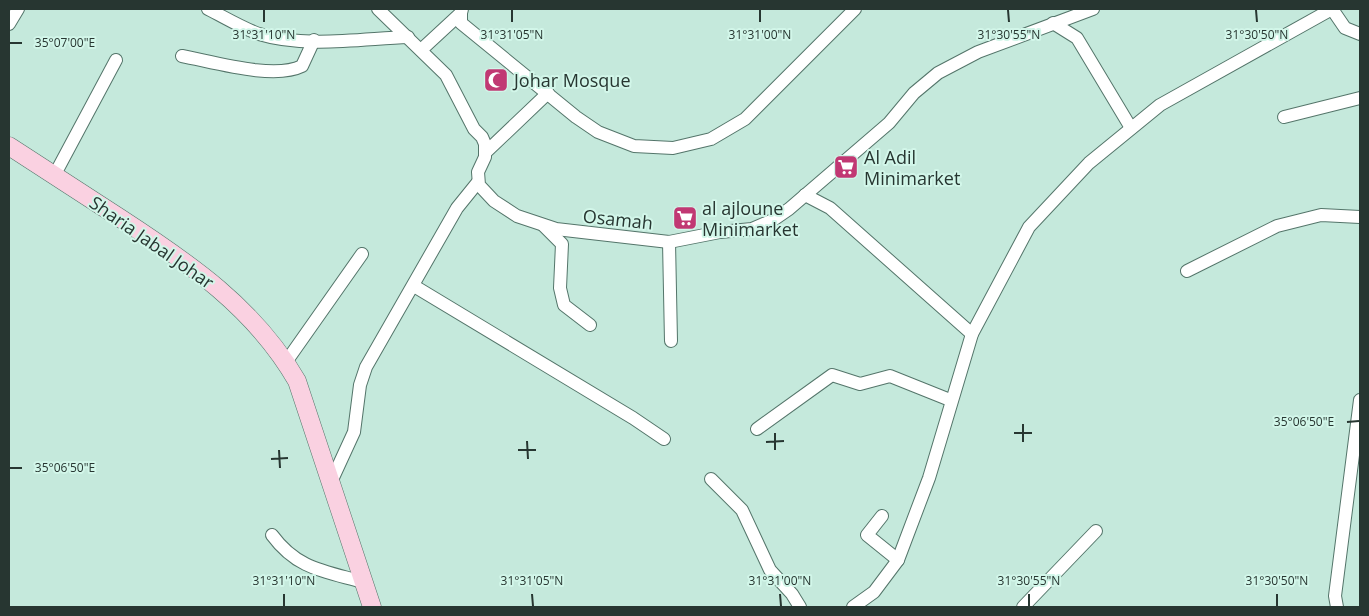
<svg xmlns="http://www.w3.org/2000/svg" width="1369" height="616" viewBox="0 0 1369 616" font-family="'Open Sans',sans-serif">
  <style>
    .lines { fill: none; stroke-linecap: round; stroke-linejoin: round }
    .street-casing { stroke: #54756a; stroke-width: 14 }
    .secondary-casing { stroke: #54756a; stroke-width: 19 }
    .street { stroke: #fff; stroke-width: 12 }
    .secondary { stroke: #fad1e1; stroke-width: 18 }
    .ticks { fill: none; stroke: #273631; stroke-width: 2 }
    .labels { text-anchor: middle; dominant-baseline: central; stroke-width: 4; stroke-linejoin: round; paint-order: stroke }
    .poi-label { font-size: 18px; fill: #273631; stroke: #d2f6e9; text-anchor: start }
    .street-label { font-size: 18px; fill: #273631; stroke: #d2f6e9 }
    .ticks-label { font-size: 12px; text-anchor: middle; fill: #273631; stroke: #d2f6e9; stroke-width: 4; stroke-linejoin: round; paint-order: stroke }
  </style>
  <rect width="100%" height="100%" fill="#c5e9dc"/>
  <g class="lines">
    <defs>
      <g id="street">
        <path d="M 208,9 C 224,17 242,28 259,34 C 305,48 360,39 408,37"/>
        <path d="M 378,9 L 446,75 L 474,129 L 482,137 L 485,144 L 485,157 L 478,172 L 479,185 L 494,201 L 517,216 L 556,229 L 669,242 L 720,232 L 752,229 L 773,220 L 789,209 L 889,123 L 914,93 L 938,73 L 978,52 L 1093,9"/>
        <path d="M 1332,9 L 1345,28 L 1360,34"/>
        <path d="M 461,13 L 461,23 L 576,117 L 598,132 L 634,146 L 673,148 L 711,139 L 745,119 L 855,9"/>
        <path d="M 1053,23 L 1077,38 L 1131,128"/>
        <path d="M 9,24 L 18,9"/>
        <path d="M 421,50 L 461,13 L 462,9"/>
        <path d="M 182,56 C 214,62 274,80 302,66 L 314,40"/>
        <path d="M 1284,117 L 1360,98"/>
        <path d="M 485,153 L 548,93"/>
        <path d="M 54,176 L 116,60"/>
        <path d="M 805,195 L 830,208 L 972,334"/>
        <path d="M 544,226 L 562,244 L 560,288 L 564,305 L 590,325"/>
        <path d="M 669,242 L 671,341"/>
        <path d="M 1187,271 L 1277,226 L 1321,215 L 1360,217"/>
        <path d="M 414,286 L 633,418 L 664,439"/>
        <path d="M 286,362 L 362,254"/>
        <path d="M 757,429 L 832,375 L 860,384 L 890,376 L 950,400"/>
        <path d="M 711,479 L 742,510 L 770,570 L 792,594 L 800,607"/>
        <path d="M 331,482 L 354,432 L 360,385 L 366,367 L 457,208 L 478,182"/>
        <path d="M 882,516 L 867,535 L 898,560"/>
        <path d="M 272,535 C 297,569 324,571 363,582"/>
        <path d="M 853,607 L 874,592 L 898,560 L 929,478 L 972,334 L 1029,227 L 1089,163 L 1160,105 L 1332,9"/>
        <path d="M 1023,607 L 1096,531"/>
        <path d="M 1337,607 L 1335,596 L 1360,400"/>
      </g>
      <path id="secondary" d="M 9,146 C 46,170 83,194 120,218 C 189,263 255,308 297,381 L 372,607"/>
    </defs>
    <use href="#street" class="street-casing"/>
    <use href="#secondary" class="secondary-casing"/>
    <use href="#street" class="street"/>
    <use href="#secondary" class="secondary"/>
  </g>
  <path class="ticks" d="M 264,10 L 264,22M 512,10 L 512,22M 760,10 L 760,22M 1008,10 L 1009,22M 1256,10 L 1257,22M 10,43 L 22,43M 1347,422 L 1359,421M 1023,424 L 1023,442M 775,433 L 775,450M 1014,433 L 1032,433M 527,441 L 528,459M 766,442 L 784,441M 279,450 L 280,468M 518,450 L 536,450M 271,459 L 288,458M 10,468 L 22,468M 284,594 L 284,606M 532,594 L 533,606M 780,594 L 781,606M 1029,594 L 1029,606M 1277,594 L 1277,606"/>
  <defs>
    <symbol id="mosque-square" viewBox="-11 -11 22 22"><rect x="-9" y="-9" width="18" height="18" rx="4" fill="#c13873" stroke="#d2f6e9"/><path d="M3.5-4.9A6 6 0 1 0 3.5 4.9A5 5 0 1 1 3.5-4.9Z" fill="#fff"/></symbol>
    <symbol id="supermarket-square" viewBox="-11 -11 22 22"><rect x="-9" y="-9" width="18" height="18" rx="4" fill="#c13873" stroke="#d2f6e9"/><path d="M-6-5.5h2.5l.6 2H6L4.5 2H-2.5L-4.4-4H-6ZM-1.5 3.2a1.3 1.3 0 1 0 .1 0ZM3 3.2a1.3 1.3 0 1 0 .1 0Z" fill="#fff"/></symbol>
  </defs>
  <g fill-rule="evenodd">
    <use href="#mosque-square" x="482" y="66" width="28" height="28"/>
    <use href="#supermarket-square" x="832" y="153" width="28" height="28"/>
    <use href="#supermarket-square" x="671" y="204" width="28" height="28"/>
  </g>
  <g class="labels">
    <g class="poi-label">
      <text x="514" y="80">Johar Mosque</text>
      <text x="864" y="157">Al Adil<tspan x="864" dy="21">Minimarket</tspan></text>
      <text x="702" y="208">al ajloune<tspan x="702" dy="21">Minimarket</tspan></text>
    </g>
    <g class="street-label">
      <text transform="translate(618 219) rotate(6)">Osamah</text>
      <text transform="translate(152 242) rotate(35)">Sharia Jabal Johar</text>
    </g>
  </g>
  <g class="ticks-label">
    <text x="264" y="39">31°31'10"N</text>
    <text x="512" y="39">31°31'05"N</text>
    <text x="760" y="39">31°31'00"N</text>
    <text x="1009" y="39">31°30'55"N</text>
    <text x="1257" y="39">31°30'50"N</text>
    <text x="65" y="47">35°07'00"E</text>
    <text x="1304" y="426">35°06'50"E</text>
    <text x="65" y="472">35°06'50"E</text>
    <text x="284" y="585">31°31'10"N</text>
    <text x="532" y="585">31°31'05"N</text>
    <text x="780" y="585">31°31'00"N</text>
    <text x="1029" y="585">31°30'55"N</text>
    <text x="1277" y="585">31°30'50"N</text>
  </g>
  <rect width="1369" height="616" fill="none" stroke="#273631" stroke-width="20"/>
</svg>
